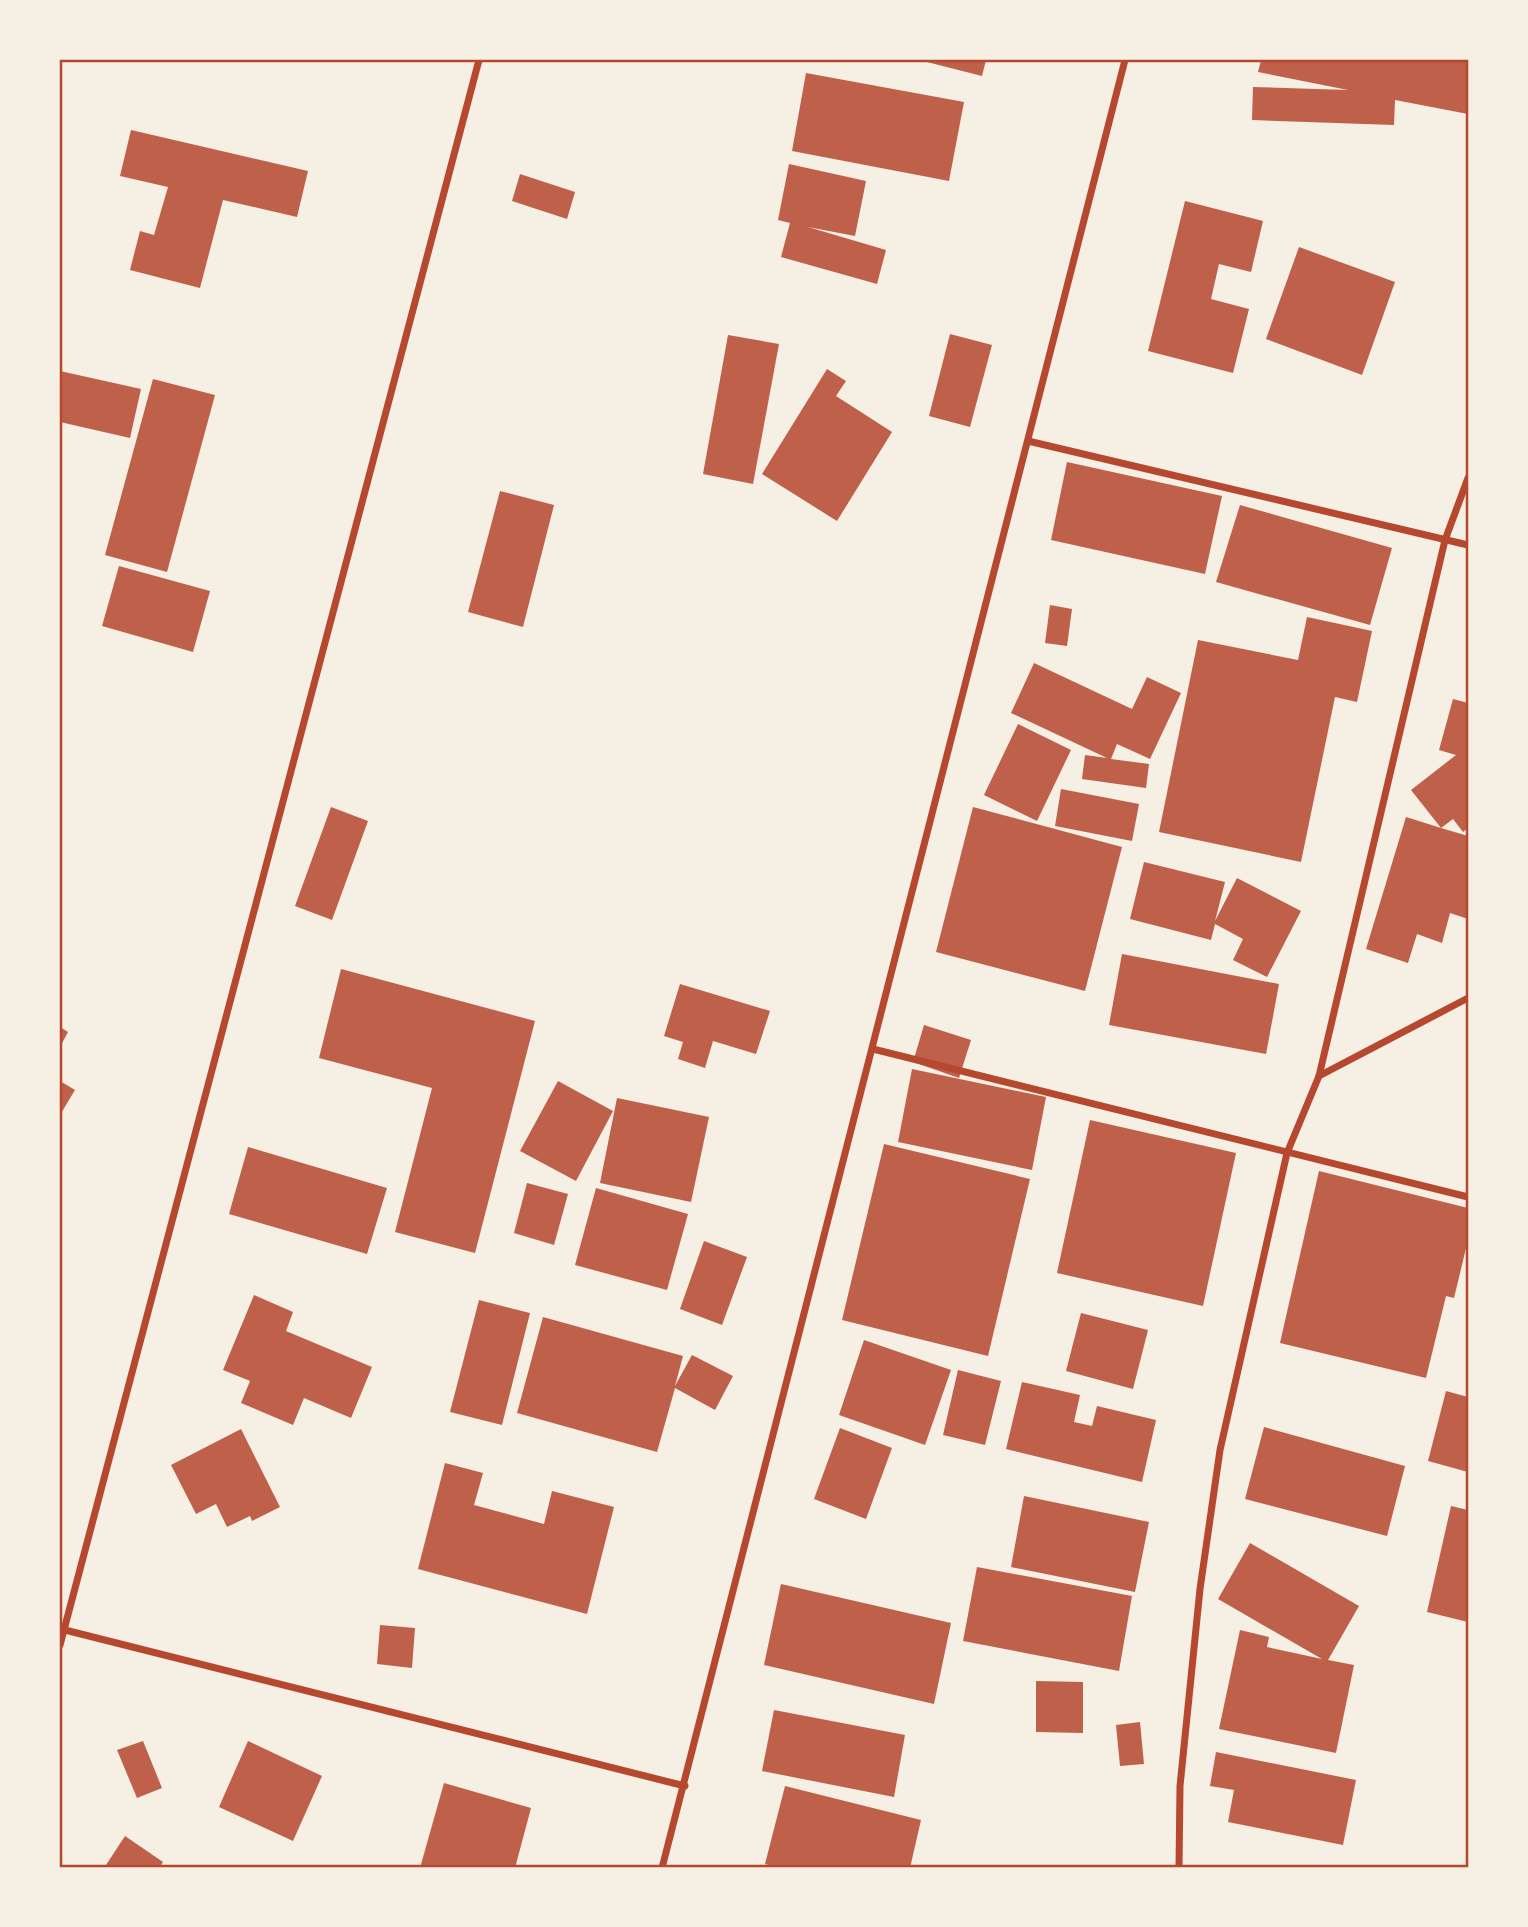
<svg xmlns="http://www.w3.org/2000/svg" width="1528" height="1927" viewBox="0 0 1528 1927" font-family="'Golos Text',sans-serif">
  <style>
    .building { fill: #bf614a }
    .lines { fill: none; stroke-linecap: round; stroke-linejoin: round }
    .minor { stroke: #b5482f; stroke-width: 7 }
    .neatline { fill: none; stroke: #b5482f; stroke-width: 2.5 }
  </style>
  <rect width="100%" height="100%" fill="#f6efe4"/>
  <g class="building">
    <path d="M 919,60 L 986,60 L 982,76 Z"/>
    <path d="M 1261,60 L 1468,60 L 1468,114 L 1395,100 L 1394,125 L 1252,120 L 1253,87 L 1348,90 L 1258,72 Z"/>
    <path d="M 806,73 L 964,102 L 949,181 L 792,151 Z"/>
    <path d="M 131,130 L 308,171 L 297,217 L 223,200 L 200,288 L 130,270 L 140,231 L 154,235 L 168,187 L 120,176 Z"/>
    <path d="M 789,164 L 866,181 L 855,236 L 808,227 L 886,250 L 877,284 L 781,257 L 790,223 L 778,220 Z"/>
    <path d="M 520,174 L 575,192 L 567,219 L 512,201 Z"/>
    <path d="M 1185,201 L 1263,221 L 1251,272 L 1219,264 L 1211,299 L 1249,309 L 1233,373 L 1148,351 Z"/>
    <path d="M 1299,247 L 1395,282 L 1362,375 L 1266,339 Z"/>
    <path d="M 950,334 L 992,345 L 970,427 L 929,416 Z"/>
    <path d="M 728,335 L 779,344 L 753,484 L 703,474 Z"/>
    <path d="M 827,369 L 846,381 L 836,396 L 892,432 L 837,521 L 762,474 Z"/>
    <path d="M 60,371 L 141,389 L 130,438 L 60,422 Z"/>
    <path d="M 153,379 L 215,395 L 167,572 L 105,555 Z"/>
    <path d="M 1067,462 L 1222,496 L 1205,574 L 1051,540 Z"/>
    <path d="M 500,491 L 554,505 L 523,627 L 468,612 Z"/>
    <path d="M 1240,505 L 1392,548 L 1370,625 L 1216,582 Z"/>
    <path d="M 119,566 L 210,591 L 193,652 L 102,626 Z"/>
    <path d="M 1050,605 L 1072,609 L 1067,646 L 1045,643 Z"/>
    <path d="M 1307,617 L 1372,631 L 1357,702 L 1335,697 L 1301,862 L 1159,832 L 1198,640 L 1298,660 Z"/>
    <path d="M 1034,663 L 1132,709 L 1147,677 L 1181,693 L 1150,759 L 1117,744 L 1111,759 L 1149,764 L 1146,788 L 1082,779 L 1085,755 L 1107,758 L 1011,713 Z"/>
    <path d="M 1453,699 L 1468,703 L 1468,828 L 1463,832 L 1453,819 L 1441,828 L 1468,836 L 1468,919 L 1450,913 L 1442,943 L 1417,934 L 1408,963 L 1366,949 L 1406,817 L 1441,828 L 1411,790 L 1456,755 L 1439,750 Z"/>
    <path d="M 1018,724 L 1071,750 L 1037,821 L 984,795 Z"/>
    <path d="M 1061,789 L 1139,804 L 1132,841 L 1055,826 Z"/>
    <path d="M 331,807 L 368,821 L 332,920 L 295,906 Z"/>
    <path d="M 973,807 L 1122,847 L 1085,991 L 936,952 Z"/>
    <path d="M 1144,862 L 1225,882 L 1215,921 L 1237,878 L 1301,911 L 1267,977 L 1233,960 L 1243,939 L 1215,924 L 1211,940 L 1130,919 Z"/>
    <path d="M 1122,954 L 1279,984 L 1266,1054 L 1109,1025 Z"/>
    <path d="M 341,969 L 535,1021 L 475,1253 L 395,1232 L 432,1088 L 319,1058 Z"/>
    <path d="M 680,984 L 770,1011 L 756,1054 L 713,1041 L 705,1068 L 678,1059 L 683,1042 L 664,1036 Z"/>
    <path d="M 924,1025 L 971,1040 L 959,1078 L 913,1062 Z"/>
    <path d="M 60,1027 L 68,1032 L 60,1047 Z"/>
    <path d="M 912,1069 L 1046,1097 L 1032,1170 L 898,1142 Z"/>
    <path d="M 60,1081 L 75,1090 L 60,1115 Z"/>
    <path d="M 558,1081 L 613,1111 L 576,1181 L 520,1151 Z"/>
    <path d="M 617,1098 L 709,1117 L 691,1202 L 600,1183 Z"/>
    <path d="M 1090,1120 L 1236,1153 L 1203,1306 L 1057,1273 Z"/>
    <path d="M 884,1144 L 1030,1179 L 988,1356 L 842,1320 Z"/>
    <path d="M 248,1147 L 387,1188 L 367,1254 L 229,1214 Z"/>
    <path d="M 1319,1171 L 1468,1208 L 1468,1240 L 1454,1298 L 1446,1296 L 1426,1378 L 1280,1343 Z"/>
    <path d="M 527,1183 L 568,1194 L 554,1245 L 514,1233 Z"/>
    <path d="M 596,1188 L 688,1214 L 667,1290 L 575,1265 Z"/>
    <path d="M 704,1241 L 747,1257 L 722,1325 L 680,1309 Z"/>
    <path d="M 254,1295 L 293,1312 L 286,1331 L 372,1367 L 351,1418 L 304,1398 L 293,1425 L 241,1403 L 250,1381 L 223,1370 Z"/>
    <path d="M 479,1300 L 530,1313 L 502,1425 L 450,1412 Z"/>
    <path d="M 1081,1313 L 1148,1330 L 1133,1389 L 1066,1371 Z"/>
    <path d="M 543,1317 L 683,1356 L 675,1386 L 692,1355 L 733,1376 L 715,1410 L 675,1388 L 657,1452 L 517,1413 Z"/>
    <path d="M 864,1340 L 951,1370 L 925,1445 L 839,1415 Z"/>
    <path d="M 958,1370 L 1001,1381 L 985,1445 L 943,1435 Z"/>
    <path d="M 1022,1382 L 1080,1395 L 1074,1422 L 1092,1426 L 1097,1406 L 1156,1420 L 1142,1482 L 1006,1449 Z"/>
    <path d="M 1446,1391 L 1468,1397 L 1468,1472 L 1428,1461 Z"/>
    <path d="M 1264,1427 L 1405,1466 L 1387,1536 L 1245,1499 Z"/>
    <path d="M 840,1428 L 892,1448 L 866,1519 L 814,1499 Z"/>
    <path d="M 241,1429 L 280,1507 L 252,1521 L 250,1516 L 227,1527 L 216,1504 L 196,1514 L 171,1465 Z"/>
    <path d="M 445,1463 L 483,1473 L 474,1505 L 544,1524 L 552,1491 L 614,1507 L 587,1614 L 418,1569 Z"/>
    <path d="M 1024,1496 L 1149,1522 L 1135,1592 L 1011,1567 Z"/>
    <path d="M 1451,1506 L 1468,1510 L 1468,1622 L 1427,1612 Z"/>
    <path d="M 1250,1543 L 1359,1606 L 1328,1660 L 1354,1665 L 1336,1753 L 1219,1729 L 1240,1630 L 1269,1637 L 1267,1647 L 1322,1659 L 1218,1599 Z"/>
    <path d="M 977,1567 L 1132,1596 L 1119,1671 L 963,1641 Z"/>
    <path d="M 781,1584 L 951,1623 L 934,1704 L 764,1665 Z"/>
    <path d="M 380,1625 L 415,1628 L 412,1668 L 377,1664 Z"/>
    <path d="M 1036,1681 L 1083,1682 L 1083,1733 L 1036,1732 Z"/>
    <path d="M 774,1710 L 905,1735 L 894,1797 L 762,1771 Z"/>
    <path d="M 1140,1722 L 1144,1764 L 1120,1766 L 1116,1725 Z"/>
    <path d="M 143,1741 L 162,1788 L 137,1798 L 117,1750 Z"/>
    <path d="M 248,1741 L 322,1776 L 293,1841 L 219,1807 Z"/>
    <path d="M 1216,1752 L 1356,1780 L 1343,1845 L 1228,1822 L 1234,1790 L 1210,1786 Z"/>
    <path d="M 444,1783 L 531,1808 L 515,1868 L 420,1868 Z"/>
    <path d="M 785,1786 L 921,1820 L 910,1868 L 779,1868 L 765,1864 Z"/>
    <path d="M 125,1836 L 163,1862 L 159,1868 L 104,1868 Z"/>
  </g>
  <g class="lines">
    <g class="minor">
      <path d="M 1028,441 L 1468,545"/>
      <path d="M 873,1049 L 1468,1197"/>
      <path d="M 1319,1076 L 1468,998"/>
      <path d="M 61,1629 L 685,1786"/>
      <path d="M 60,1645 L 479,60"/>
      <path d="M 662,1868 L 1125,60"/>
      <path d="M 1179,1868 L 1180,1786 L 1200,1589 L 1220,1450 L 1287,1153 L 1319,1076 L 1445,540 L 1468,478"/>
    </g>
  </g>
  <rect width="1528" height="1927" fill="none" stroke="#f6efe4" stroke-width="122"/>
  <rect x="61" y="61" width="1406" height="1805" class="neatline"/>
</svg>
